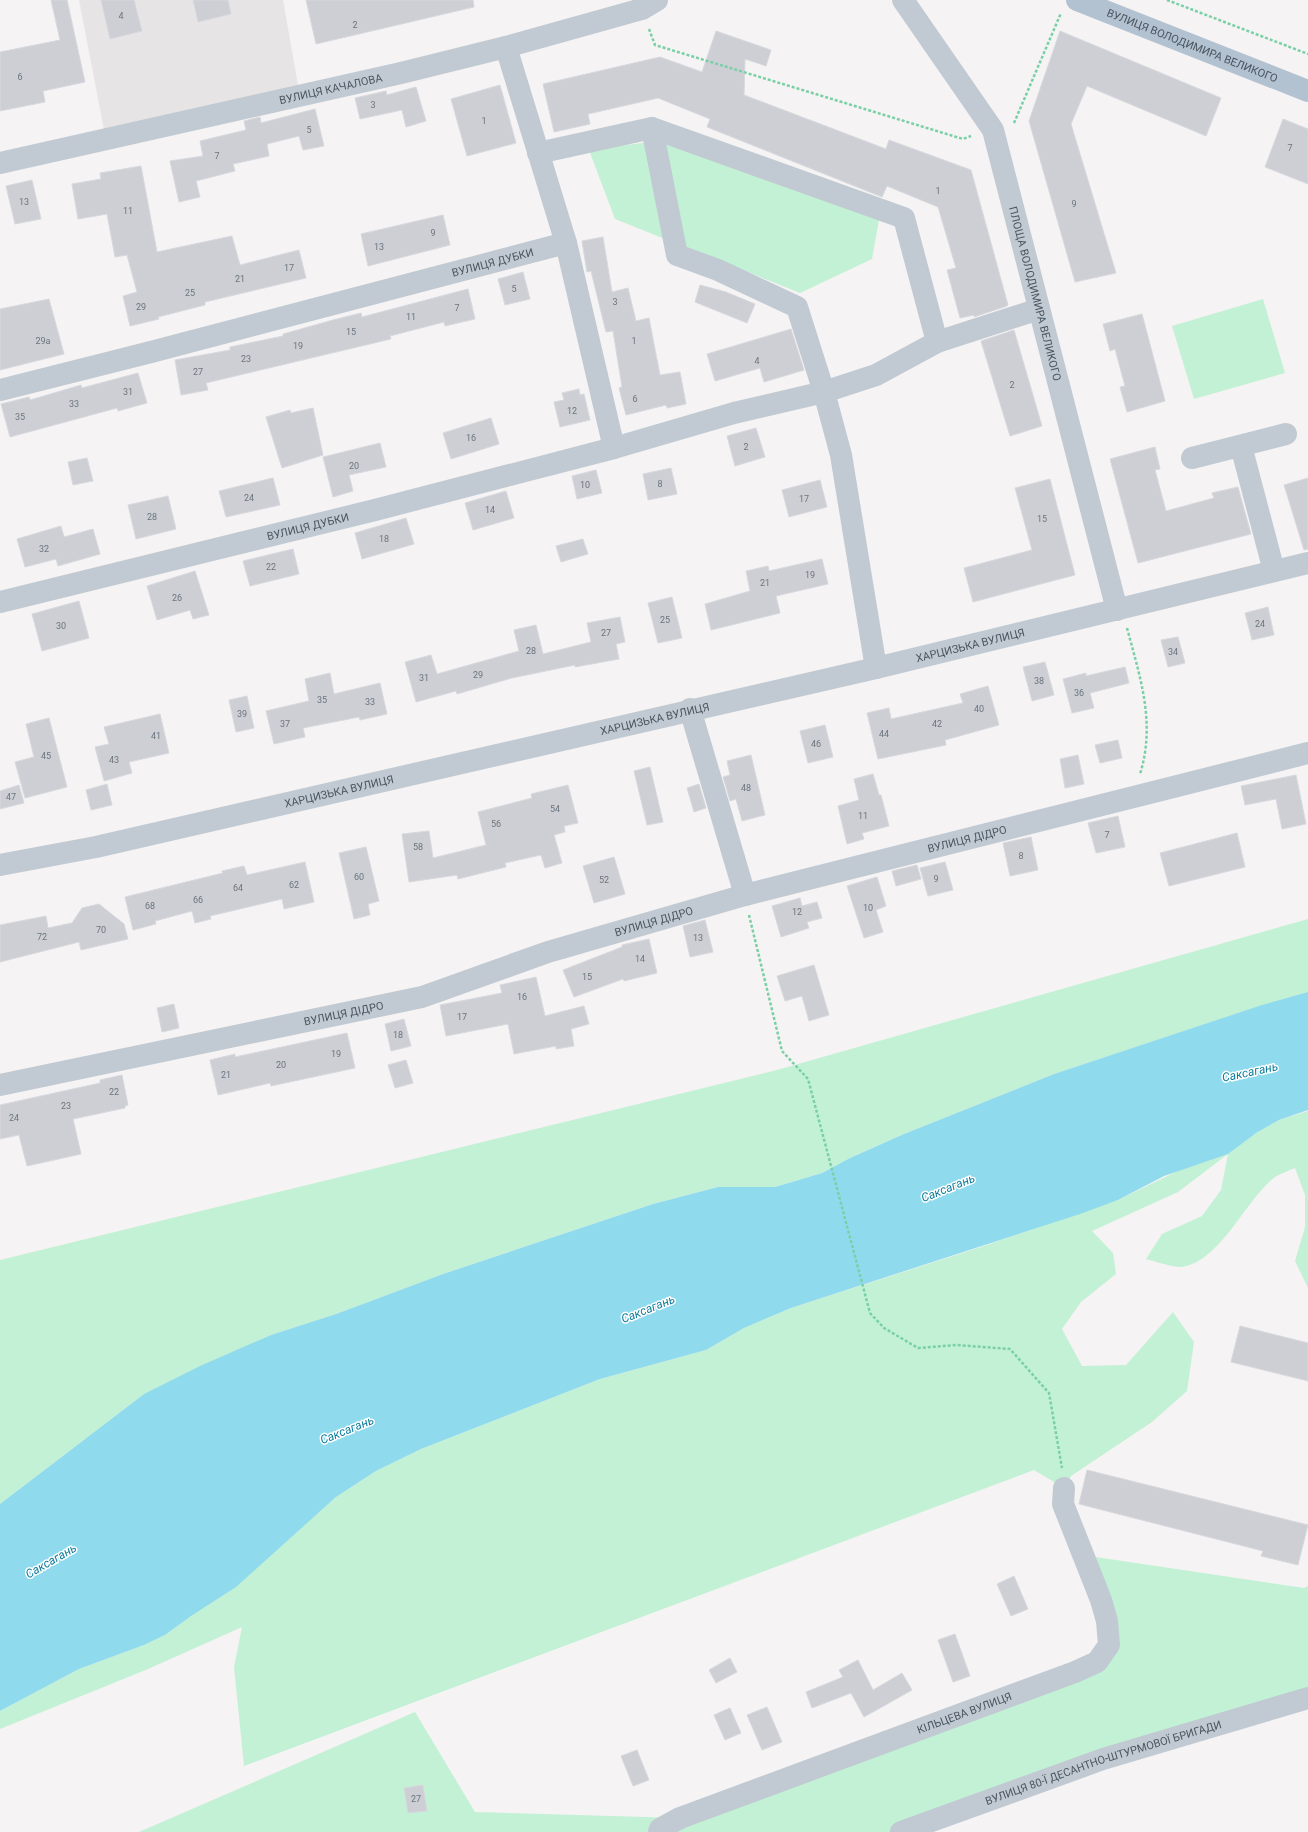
<svg xmlns="http://www.w3.org/2000/svg" width="1308" height="1832" viewBox="0 0 1308 1832" font-family="Roboto,sans-serif">
  <style>
    .education { fill: #e6e4e5 }
    .green { fill: #c3f1d5 }
    .water { fill: #90daee }
    .building { fill: #cdcfd5; stroke: #d7d9de }
    .lines { fill: none; stroke-linecap: round; stroke-linejoin: round }
    .path { stroke: #7ad0a6; stroke-width: 2.5; stroke-dasharray: 3 2; stroke-linecap: butt }
    .minor { stroke: #c1cad2; stroke-width: 22 }
    .major { stroke: #b3c2d1; stroke-width: 22 }
    .labels { text-anchor: middle; dominant-baseline: central; stroke-width: 3; stroke-linejoin: round; paint-order: stroke }
    .number-label { font-size: 9px; fill: #6b747e }
    .street-label { font-size: 11px; fill: #4a5661; stroke: #fff }
    .water-label { font-size: 12px; font-style: italic; fill: #0c7c9b; stroke: #fff }
  </style>
  <rect width="100%" height="100%" fill="#f5f3f3"/>
  <path class="education" d="M 79,0 L 283,0 L 300,96 L 106,140 Z"/>
  <g class="green">
    <path d="M 657,141 L 879,220 L 872,259 L 800,293 L 615,219 L 589,150 Z"/>
    <path d="M 1263,299 L 1285,373 L 1194,399 L 1172,326 Z"/>
    <path d="M 1308,919 L 1308,992 L 1248,1010 L 1054,1074 L 904,1134 L 850,1158 L 822,1173 L 775,1187 L 718,1187 L 653,1204 L 443,1274 L 336,1314 L 271,1335 L 144,1394 L 0,1504 L 0,1260 L 777,1070 Z"/>
    <path d="M 1308,1111 L 1308,1288 L 1295,1261 L 1305,1227 L 1305,1195 L 1295,1168 C 1289,1171 1281,1173 1275,1177 C 1244,1201 1222,1260 1182,1267 C 1174,1268 1155,1261 1146,1259 L 1162,1234 L 1202,1216 L 1221,1190 L 1228,1154 L 1178,1192 L 1092,1231 L 1113,1253 L 1116,1274 L 1081,1302 L 1062,1329 L 1082,1366 L 1126,1365 L 1173,1312 L 1194,1342 L 1187,1391 L 1152,1422 L 1071,1476 L 1064,1488 L 1034,1470 L 244,1766 L 234,1667 L 242,1627 L 148,1669 L 0,1729 L 0,1711 L 79,1669 L 144,1645 L 165,1635 L 266,1559 L 336,1497 L 376,1471 L 421,1449 L 600,1379 L 706,1350 L 744,1328 L 791,1308 L 981,1247 L 1118,1200 L 1256,1133 L 1279,1120 Z"/>
    <path d="M 1082,1555 L 1304,1588 L 1308,1586 L 1308,1698 L 901,1832 L 139,1832 L 415,1712 L 475,1812 L 680,1818 L 1075,1672 L 1109,1645 Z"/>
  </g>
  <path class="water" d="M 1308,992 L 1308,1110 L 1279,1120 L 1256,1133 L 1228,1154 L 1164,1176 L 1118,1200 L 1080,1214 L 791,1308 L 744,1328 L 706,1350 L 600,1379 L 421,1449 L 376,1471 L 336,1497 L 236,1587 L 191,1616 L 165,1635 L 144,1645 L 79,1669 L 0,1711 L 0,1504 L 144,1394 L 200,1366 L 271,1335 L 336,1314 L 443,1274 L 653,1204 L 718,1187 L 775,1187 L 822,1173 L 850,1158 L 904,1134 L 1054,1074 L 1262,1005 Z"/>
  <g class="building">
    <path d="M 51,0 L 67,0 L 85,82 L 43,91 L 45,102 L 0,111 L 0,52 L 60,40 Z"/>
    <path d="M 101,0 L 134,0 L 142,31 L 110,39 Z"/>
    <path d="M 193,0 L 228,0 L 231,14 L 198,22 Z"/>
    <path d="M 306,0 L 473,0 L 474,7 L 316,44 Z"/>
    <path d="M 716,31 L 771,50 L 766,66 L 745,59 L 744,95 L 886,149 L 889,140 L 971,170 L 1008,305 L 1007,306 L 974,317 L 974,315 L 960,318 L 947,270 L 956,268 L 938,207 L 887,186 L 882,197 L 707,127 L 710,119 L 658,98 L 588,114 L 590,124 L 554,132 L 543,84 L 660,57 L 702,72 Z"/>
    <path d="M 1060,31 L 1221,98 L 1206,136 L 1087,86 L 1071,124 L 1116,273 L 1075,282 L 1029,121 Z"/>
    <path d="M 500,85 L 516,143 L 467,156 L 451,99 Z"/>
    <path d="M 416,87 L 426,121 L 406,127 L 402,110 L 360,119 L 355,98 L 386,91 L 387,95 Z"/>
    <path d="M 315,109 L 324,146 L 303,150 L 299,136 L 267,144 L 269,156 L 233,164 L 235,171 L 196,181 L 200,197 L 179,202 L 170,161 L 203,156 L 200,141 L 246,130 L 244,121 L 260,117 L 261,123 Z"/>
    <path d="M 1283,119 L 1308,129 L 1308,184 L 1265,167 Z"/>
    <path d="M 141,166 L 157,252 L 232,236 L 240,265 L 299,250 L 306,278 L 205,302 L 205,305 L 158,317 L 159,319 L 130,326 L 123,296 L 137,292 L 127,255 L 115,257 L 107,214 L 78,219 L 72,184 L 101,179 L 100,173 Z"/>
    <path d="M 32,180 L 41,219 L 15,224 L 6,186 Z"/>
    <path d="M 443,215 L 450,245 L 368,266 L 361,234 Z"/>
    <path d="M 603,237 L 612,292 L 628,288 L 636,321 L 649,318 L 660,375 L 680,372 L 686,404 L 667,408 L 666,405 L 626,415 L 619,388 L 622,387 L 613,331 L 606,332 L 591,271 L 587,272 L 582,241 Z"/>
    <path d="M 523,272 L 530,299 L 505,305 L 498,279 Z"/>
    <path d="M 700,285 L 726,292 L 755,304 L 747,323 L 695,302 Z"/>
    <path d="M 468,289 L 475,319 L 445,326 L 444,322 L 390,336 L 391,339 L 206,383 L 208,390 L 181,395 L 175,360 L 230,350 L 230,347 L 283,336 L 283,334 L 333,320 L 361,313 L 362,317 Z"/>
    <path d="M 49,299 L 64,354 L 0,370 L 0,309 Z"/>
    <path d="M 1142,314 L 1165,401 L 1127,412 L 1120,387 L 1125,386 L 1115,349 L 1110,351 L 1103,324 Z"/>
    <path d="M 791,329 L 804,370 L 764,382 L 760,368 L 715,381 L 707,354 Z"/>
    <path d="M 1014,330 L 1042,426 L 1010,436 L 981,341 Z"/>
    <path d="M 138,373 L 147,403 L 118,411 L 117,408 L 10,437 L 1,404 L 29,397 L 30,400 L 81,385 L 82,388 Z"/>
    <path d="M 579,389 L 580,395 L 584,394 L 590,420 L 560,427 L 554,402 L 564,400 L 562,393 Z"/>
    <path d="M 313,408 L 323,455 L 282,468 L 266,417 L 290,410 L 291,413 Z"/>
    <path d="M 491,418 L 499,444 L 451,459 L 443,433 Z"/>
    <path d="M 756,428 L 765,457 L 735,466 L 727,436 Z"/>
    <path d="M 380,443 L 386,467 L 349,475 L 353,491 L 333,497 L 323,457 Z"/>
    <path d="M 1155,447 L 1160,469 L 1155,470 L 1166,511 L 1214,498 L 1212,493 L 1238,487 L 1251,534 L 1138,563 L 1110,459 Z"/>
    <path d="M 87,458 L 93,481 L 73,485 L 68,462 Z"/>
    <path d="M 671,468 L 677,494 L 648,500 L 643,474 Z"/>
    <path d="M 596,470 L 602,493 L 577,499 L 572,476 Z"/>
    <path d="M 273,478 L 280,505 L 226,517 L 219,491 Z"/>
    <path d="M 1308,478 L 1308,549 L 1304,550 L 1284,485 Z"/>
    <path d="M 1050,479 L 1075,575 L 973,602 L 964,568 L 1032,550 L 1015,488 Z"/>
    <path d="M 820,480 L 827,507 L 789,517 L 782,490 Z"/>
    <path d="M 506,491 L 514,518 L 473,530 L 465,503 Z"/>
    <path d="M 168,496 L 176,529 L 136,539 L 128,505 Z"/>
    <path d="M 406,518 L 414,544 L 362,559 L 355,533 Z"/>
    <path d="M 61,526 L 64,537 L 93,529 L 100,554 L 58,566 L 56,559 L 25,567 L 17,539 Z"/>
    <path d="M 583,539 L 588,554 L 561,562 L 556,546 Z"/>
    <path d="M 293,549 L 299,574 L 250,586 L 243,561 Z"/>
    <path d="M 822,559 L 828,584 L 776,596 L 780,613 L 711,630 L 705,604 L 750,591 L 746,571 L 768,566 L 769,571 Z"/>
    <path d="M 195,571 L 209,615 L 193,619 L 190,610 L 157,620 L 147,586 Z"/>
    <path d="M 672,597 L 682,638 L 658,643 L 648,603 Z"/>
    <path d="M 79,601 L 89,638 L 42,651 L 32,614 Z"/>
    <path d="M 1268,607 L 1274,635 L 1252,640 L 1245,613 Z"/>
    <path d="M 620,617 L 625,642 L 616,644 L 619,659 L 575,667 L 575,665 L 512,678 L 457,694 L 456,691 L 416,702 L 405,662 L 431,655 L 437,674 L 519,651 L 514,630 L 536,625 L 543,654 L 591,642 L 587,623 Z"/>
    <path d="M 1178,637 L 1185,663 L 1168,667 L 1161,640 Z"/>
    <path d="M 1045,662 L 1054,695 L 1032,701 L 1023,667 Z"/>
    <path d="M 1125,667 L 1129,683 L 1090,693 L 1094,708 L 1072,713 L 1063,679 L 1086,673 L 1086,676 Z"/>
    <path d="M 330,673 L 334,694 L 380,683 L 387,714 L 360,720 L 359,717 L 303,728 L 305,737 L 274,744 L 266,711 L 309,701 L 305,679 Z"/>
    <path d="M 988,686 L 999,725 L 945,740 L 946,745 L 878,759 L 867,713 L 889,708 L 891,719 L 963,703 L 960,694 Z"/>
    <path d="M 247,696 L 254,728 L 236,732 L 229,700 Z"/>
    <path d="M 160,714 L 169,753 L 129,762 L 132,773 L 104,781 L 95,747 L 109,744 L 104,727 Z"/>
    <path d="M 49,718 L 67,787 L 25,798 L 15,762 L 34,757 L 26,724 Z"/>
    <path d="M 825,725 L 833,757 L 808,763 L 800,731 Z"/>
    <path d="M 1118,740 L 1122,758 L 1100,763 L 1095,745 Z"/>
    <path d="M 751,755 L 765,815 L 742,821 L 736,799 L 730,801 L 723,777 L 730,775 L 727,761 Z"/>
    <path d="M 1078,755 L 1084,784 L 1065,788 L 1060,759 Z"/>
    <path d="M 650,767 L 663,822 L 647,825 L 634,771 Z"/>
    <path d="M 873,774 L 879,795 L 881,795 L 889,826 L 862,833 L 864,839 L 847,844 L 838,806 L 859,800 L 854,779 Z"/>
    <path d="M 1296,775 L 1306,824 L 1282,829 L 1276,799 L 1245,805 L 1241,786 Z"/>
    <path d="M 107,784 L 112,805 L 91,810 L 86,790 Z"/>
    <path d="M 699,784 L 706,808 L 694,812 L 687,788 Z"/>
    <path d="M 19,785 L 24,803 L 0,809 L 0,791 Z"/>
    <path d="M 568,785 L 578,823 L 564,826 L 565,832 L 554,835 L 562,863 L 545,868 L 541,855 L 505,863 L 506,867 L 458,879 L 457,875 L 409,882 L 402,834 L 429,831 L 433,858 L 486,845 L 478,812 L 532,798 L 531,794 Z"/>
    <path d="M 1118,816 L 1125,847 L 1096,853 L 1088,823 Z"/>
    <path d="M 1237,833 L 1245,867 L 1169,886 L 1160,853 Z"/>
    <path d="M 1031,837 L 1038,870 L 1010,876 L 1003,843 Z"/>
    <path d="M 366,847 L 379,901 L 368,904 L 370,915 L 354,919 L 339,853 Z"/>
    <path d="M 614,857 L 625,894 L 594,903 L 583,866 Z"/>
    <path d="M 305,862 L 314,902 L 284,909 L 282,899 L 210,916 L 211,919 L 195,923 L 192,911 L 155,921 L 156,924 L 133,930 L 125,897 L 223,873 L 222,871 L 244,866 L 247,875 Z"/>
    <path d="M 945,862 L 953,890 L 928,896 L 920,868 Z"/>
    <path d="M 917,865 L 921,879 L 896,886 L 892,871 Z"/>
    <path d="M 877,877 L 886,906 L 876,910 L 883,932 L 864,938 L 847,886 Z"/>
    <path d="M 800,898 L 802,906 L 817,902 L 822,918 L 807,922 L 809,928 L 781,937 L 772,906 Z"/>
    <path d="M 99,904 L 124,924 L 128,939 L 81,950 L 79,942 L 0,962 L 0,925 L 46,916 L 48,928 L 72,923 L 82,908 Z"/>
    <path d="M 705,920 L 713,952 L 690,957 L 683,926 Z"/>
    <path d="M 649,939 L 657,973 L 624,981 L 623,979 L 574,997 L 563,970 L 622,947 L 622,945 Z"/>
    <path d="M 814,965 L 829,1015 L 809,1021 L 802,996 L 785,1001 L 777,976 Z"/>
    <path d="M 536,977 L 545,1016 L 584,1006 L 589,1024 L 571,1029 L 574,1046 L 556,1049 L 556,1046 L 514,1054 L 508,1024 L 446,1036 L 440,1005 L 502,993 L 500,985 Z"/>
    <path d="M 174,1004 L 179,1028 L 162,1032 L 157,1008 Z"/>
    <path d="M 404,1019 L 411,1046 L 391,1051 L 385,1024 Z"/>
    <path d="M 347,1033 L 355,1068 L 271,1086 L 270,1083 L 218,1095 L 210,1060 L 235,1054 L 235,1057 Z"/>
    <path d="M 406,1060 L 413,1083 L 395,1088 L 388,1065 Z"/>
    <path d="M 122,1075 L 128,1105 L 125,1106 L 125,1108 L 73,1119 L 81,1154 L 27,1166 L 19,1135 L 0,1139 L 0,1105 L 100,1083 L 100,1080 Z"/>
    <path d="M 1240,1326 L 1308,1343 L 1308,1381 L 1231,1362 Z"/>
    <path d="M 1087,1470 L 1308,1525 L 1298,1565 L 1261,1556 L 1263,1551 L 1079,1504 Z"/>
    <path d="M 1014,1576 L 1028,1609 L 1011,1616 L 997,1584 Z"/>
    <path d="M 955,1634 L 970,1676 L 953,1682 L 938,1640 Z"/>
    <path d="M 730,1658 L 737,1672 L 716,1683 L 709,1670 Z"/>
    <path d="M 858,1660 L 873,1690 L 902,1673 L 912,1690 L 864,1717 L 851,1693 L 812,1708 L 806,1692 L 843,1677 L 839,1670 Z"/>
    <path d="M 767,1707 L 782,1742 L 762,1750 L 747,1715 Z"/>
    <path d="M 730,1708 L 741,1733 L 725,1740 L 714,1715 Z"/>
    <path d="M 637,1750 L 649,1780 L 633,1786 L 621,1756 Z"/>
    <path d="M 423,1785 L 427,1811 L 408,1813 L 404,1788 Z"/>
  </g>
  <g class="lines">
    <g class="path">
      <path d="M 1167,0 L 1308,54"/>
      <path d="M 649,29 L 655,45 L 963,139 L 971,136"/>
      <path d="M 1014,123 L 1061,13"/>
      <path d="M 1127,628 C 1140,677 1156,723 1140,774"/>
      <path d="M 749,915 L 782,1051 L 808,1079 L 870,1313 L 884,1328 L 918,1348 L 957,1345 L 1010,1349 L 1049,1393 L 1062,1468"/>
    </g>
    <g class="minor">
      <path id="s1" d="M 903,0 L 993,130 L 1117,610"/>
      <path d="M 506,47 L 566,243 L 614,448"/>
      <path d="M 652,128 L 904,218 L 937,342"/>
      <path d="M 538,153 L 652,128 L 677,255 L 718,270 L 797,307 L 824,392 L 841,455 L 876,668"/>
      <path id="s2" d="M 0,163 L 401,73 L 506,47 L 642,9 L 657,0"/>
      <path id="s3" d="M 0,390 L 151,352 L 566,243"/>
      <path d="M 1241,446 L 1274,571"/>
      <path d="M 1192,458 L 1286,434"/>
      <path id="s4" d="M 0,602 L 375,510 L 614,448 L 734,413 L 824,392 L 876,375 L 937,342 L 1039,309"/>
      <path d="M 690,709 L 745,895"/>
      <path id="s5" d="M 0,865 L 96,847 L 876,668 L 1308,563"/>
      <path id="s6" d="M 0,1085 L 422,997 L 548,952 L 745,895 L 1308,753"/>
      <path id="s7" d="M 659,1832 L 660,1829 L 680,1818 L 1075,1672 L 1097,1662 L 1109,1645 L 1107,1621 L 1101,1600 L 1063,1504 L 1064,1488"/>
      <path id="s8" d="M 901,1832 L 1103,1759 L 1308,1698"/>
    </g>
    <path class="major" id="s9" d="M 1077,0 L 1308,91"/>
  </g>
  <g class="labels">
    <g class="number-label">
      <text x="121" y="16">4</text>
      <text x="355" y="25">2</text>
      <text x="20" y="77">6</text>
      <text x="373" y="105">3</text>
      <text x="484" y="121">1</text>
      <text x="309" y="130">5</text>
      <text x="1290" y="148">7</text>
      <text x="217" y="156">7</text>
      <text x="938" y="191">1</text>
      <text x="24" y="202">13</text>
      <text x="1074" y="204">9</text>
      <text x="128" y="211">11</text>
      <text x="433" y="233">9</text>
      <text x="379" y="247">13</text>
      <text x="289" y="268">17</text>
      <text x="240" y="279">21</text>
      <text x="514" y="289">5</text>
      <text x="190" y="293">25</text>
      <text x="615" y="302">3</text>
      <text x="141" y="307">29</text>
      <text x="457" y="308">7</text>
      <text x="411" y="317">11</text>
      <text x="351" y="332">15</text>
      <text x="43" y="341">29а</text>
      <text x="634" y="341">1</text>
      <text x="298" y="346">19</text>
      <text x="246" y="359">23</text>
      <text x="757" y="361">4</text>
      <text x="198" y="372">27</text>
      <text x="1012" y="385">2</text>
      <text x="128" y="392">31</text>
      <text x="635" y="399">6</text>
      <text x="74" y="404">33</text>
      <text x="572" y="411">12</text>
      <text x="20" y="417">35</text>
      <text x="471" y="438">16</text>
      <text x="746" y="447">2</text>
      <text x="354" y="466">20</text>
      <text x="660" y="484">8</text>
      <text x="585" y="485">10</text>
      <text x="249" y="498">24</text>
      <text x="804" y="499">17</text>
      <text x="490" y="510">14</text>
      <text x="152" y="517">28</text>
      <text x="1042" y="519">15</text>
      <text x="384" y="539">18</text>
      <text x="44" y="549">32</text>
      <text x="271" y="567">22</text>
      <text x="810" y="575">19</text>
      <text x="765" y="583">21</text>
      <text x="177" y="598">26</text>
      <text x="665" y="620">25</text>
      <text x="1260" y="624">24</text>
      <text x="61" y="626">30</text>
      <text x="606" y="633">27</text>
      <text x="531" y="651">28</text>
      <text x="1173" y="652">34</text>
      <text x="478" y="675">29</text>
      <text x="424" y="678">31</text>
      <text x="1039" y="681">38</text>
      <text x="1079" y="693">36</text>
      <text x="322" y="700">35</text>
      <text x="370" y="702">33</text>
      <text x="979" y="709">40</text>
      <text x="242" y="714">39</text>
      <text x="285" y="724">37</text>
      <text x="937" y="724">42</text>
      <text x="884" y="734">44</text>
      <text x="156" y="736">41</text>
      <text x="816" y="744">46</text>
      <text x="46" y="756">45</text>
      <text x="114" y="760">43</text>
      <text x="746" y="788">48</text>
      <text x="11" y="797">47</text>
      <text x="555" y="809">54</text>
      <text x="863" y="816">11</text>
      <text x="496" y="824">56</text>
      <text x="1107" y="835">7</text>
      <text x="418" y="847">58</text>
      <text x="1021" y="856">8</text>
      <text x="359" y="877">60</text>
      <text x="936" y="879">9</text>
      <text x="604" y="880">52</text>
      <text x="294" y="885">62</text>
      <text x="238" y="888">64</text>
      <text x="198" y="900">66</text>
      <text x="150" y="906">68</text>
      <text x="868" y="908">10</text>
      <text x="797" y="912">12</text>
      <text x="101" y="930">70</text>
      <text x="42" y="937">72</text>
      <text x="698" y="938">13</text>
      <text x="640" y="959">14</text>
      <text x="587" y="977">15</text>
      <text x="522" y="997">16</text>
      <text x="462" y="1017">17</text>
      <text x="398" y="1035">18</text>
      <text x="336" y="1054">19</text>
      <text x="281" y="1065">20</text>
      <text x="226" y="1075">21</text>
      <text x="114" y="1092">22</text>
      <text x="66" y="1106">23</text>
      <text x="14" y="1118">24</text>
      <text x="416" y="1799">27</text>
    </g>
    <g class="street-label">
      <text stroke="none"><textPath href="#s9" startOffset="124">ВУЛИЦЯ ВОЛОДИМИРА ВЕЛИКОГО</textPath></text>
      <text stroke="none"><textPath href="#s2" startOffset="339">ВУЛИЦЯ КАЧАЛОВА</textPath></text>
      <text stroke="none"><textPath href="#s3" startOffset="509">ВУЛИЦЯ ДУБКИ</textPath></text>
      <text stroke="none"><textPath href="#s1" startOffset="327">ПЛОЩА ВОЛОДИМИРА ВЕЛИКОГО</textPath></text>
      <text stroke="none"><textPath href="#s4" startOffset="317">ВУЛИЦЯ ДУБКИ</textPath></text>
      <text stroke="none"><textPath href="#s5" startOffset="995">ХАРЦИЗЬКА ВУЛИЦЯ</textPath></text>
      <text stroke="none"><textPath href="#s5" startOffset="671">ХАРЦИЗЬКА ВУЛИЦЯ</textPath></text>
      <text stroke="none"><textPath href="#s5" startOffset="347">ХАРЦИЗЬКА ВУЛИЦЯ</textPath></text>
      <text stroke="none"><textPath href="#s6" startOffset="999">ВУЛИЦЯ ДІДРО</textPath></text>
      <text stroke="none"><textPath href="#s6" startOffset="675">ВУЛИЦЯ ДІДРО</textPath></text>
      <text stroke="none"><textPath href="#s6" startOffset="351">ВУЛИЦЯ ДІДРО</textPath></text>
      <text stroke="none"><textPath href="#s7" startOffset="329">КІЛЬЦЕВА ВУЛИЦЯ</textPath></text>
      <text stroke="none"><textPath href="#s8" startOffset="214">ВУЛИЦЯ 80-Ї ДЕСАНТНО-ШТУРМОВОЇ БРИГАДИ</textPath></text>
    </g>
    <g class="water-label">
      <text transform="translate(1250 1072) rotate(-12)">Саксагань</text>
      <text transform="translate(948 1188) rotate(-22)">Саксагань</text>
      <text transform="translate(648 1309) rotate(-22)">Саксагань</text>
      <text transform="translate(347 1430) rotate(-22)">Саксагань</text>
      <text transform="translate(51 1561) rotate(-30)">Саксагань</text>
    </g>
  </g>
</svg>
